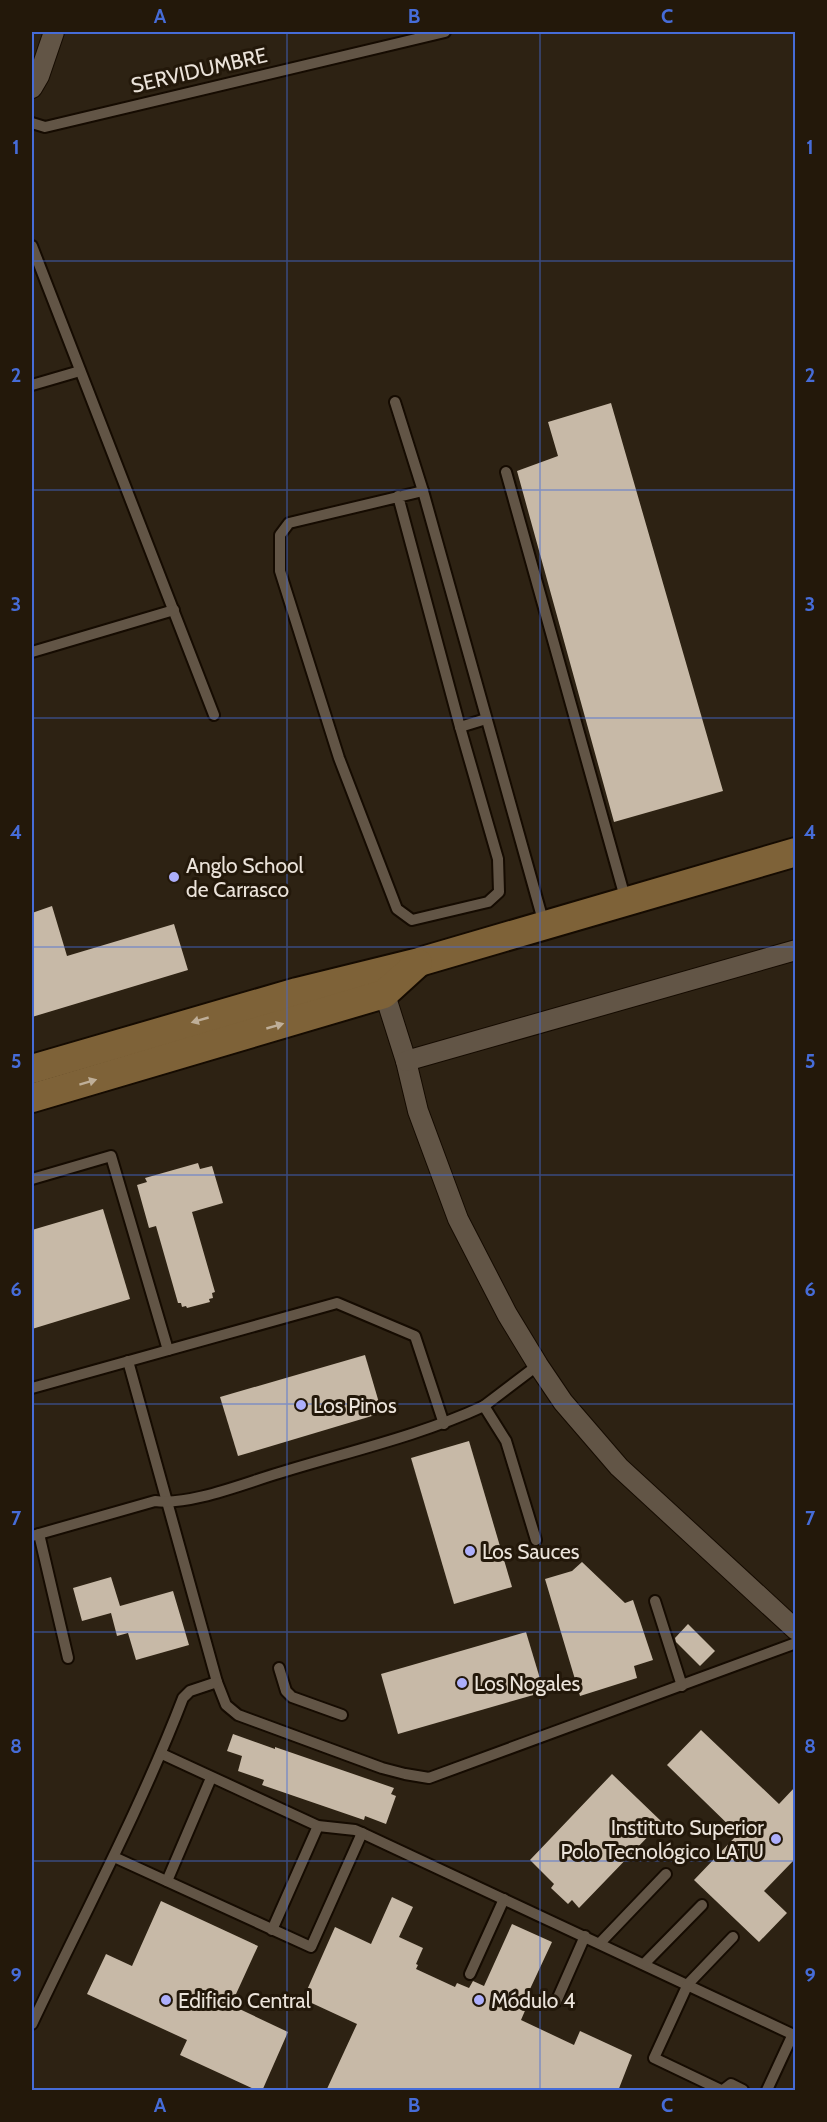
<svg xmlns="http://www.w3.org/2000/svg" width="827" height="2122" viewBox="0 0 827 2122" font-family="Cabin,sans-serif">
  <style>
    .building { fill: #c7b9a7 }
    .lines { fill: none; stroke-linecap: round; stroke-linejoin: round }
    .lane-casing { stroke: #150b01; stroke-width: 14 }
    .street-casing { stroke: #150b01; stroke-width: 22 }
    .secondary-casing { stroke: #150b01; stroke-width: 32 }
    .lane { stroke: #625546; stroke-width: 10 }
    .street { stroke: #625546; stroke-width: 20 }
    .secondary { stroke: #7e6238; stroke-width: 28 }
    .oneway { fill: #bfaf99 }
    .grid { fill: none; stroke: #466cd8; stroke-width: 1.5; stroke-opacity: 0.55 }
    .poi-dot { fill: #adaffb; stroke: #23180a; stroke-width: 2 }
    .labels { text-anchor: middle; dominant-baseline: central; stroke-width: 6; stroke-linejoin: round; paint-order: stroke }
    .street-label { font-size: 21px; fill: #ebe3da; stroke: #23180a }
    .poi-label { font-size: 21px; fill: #ebe3da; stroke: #23180a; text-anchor: start }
    .neatline { fill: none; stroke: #466cd8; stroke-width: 2 }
    .grid-label { font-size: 20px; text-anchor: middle; font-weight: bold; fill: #466cd8 }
  </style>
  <rect width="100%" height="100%" fill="#2d2213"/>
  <g class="building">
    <path d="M 611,403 L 723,791 L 614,822 L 517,471 L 558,456 L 548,422 Z"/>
    <path d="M 52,906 L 67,956 L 174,924 L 188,970 L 32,1017 L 32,913 Z"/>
    <path d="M 198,1163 L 200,1169 L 212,1166 L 223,1203 L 192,1212 L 215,1292 L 212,1293 L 213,1298 L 209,1299 L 210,1302 L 187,1308 L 186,1306 L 182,1307 L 181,1303 L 178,1303 L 156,1226 L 149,1228 L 137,1185 L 147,1182 L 145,1178 Z"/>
    <path d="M 103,1209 L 130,1299 L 32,1329 L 32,1230 Z"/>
    <path d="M 365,1355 L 382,1413 L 238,1456 L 220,1397 Z"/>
    <path d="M 469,1441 L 512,1587 L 454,1604 L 411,1458 Z"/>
    <path d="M 582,1562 L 625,1603 L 633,1600 L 653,1660 L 634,1666 L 637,1678 L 580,1696 L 545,1579 L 572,1571 Z"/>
    <path d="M 111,1577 L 120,1606 L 173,1591 L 189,1645 L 136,1660 L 128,1633 L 117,1636 L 111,1613 L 82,1621 L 73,1588 Z"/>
    <path d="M 688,1624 L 715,1651 L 700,1666 L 676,1642 L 675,1638 Z"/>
    <path d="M 526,1632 L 544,1692 L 398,1734 L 381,1674 Z"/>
    <path d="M 701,1730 L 779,1804 L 795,1787 L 795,1859 L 764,1891 L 787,1913 L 759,1942 L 694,1880 L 738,1834 L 667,1765 Z"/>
    <path d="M 233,1734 L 275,1749 L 275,1747 L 394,1788 L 391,1794 L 396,1796 L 386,1824 L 365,1816 L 364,1820 L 262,1785 L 264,1780 L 238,1771 L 242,1756 L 227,1751 Z"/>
    <path d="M 612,1774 L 662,1822 L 579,1908 L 572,1900 L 568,1904 L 551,1888 L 554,1884 L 530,1860 Z"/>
    <path d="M 392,1897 L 413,1907 L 399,1937 L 423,1948 L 416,1964 L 418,1965 L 416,1969 L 455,1987 L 457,1983 L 469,1988 L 473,1981 L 484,1986 L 512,1924 L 552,1942 L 523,2004 L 527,2006 L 521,2020 L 574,2045 L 580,2031 L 632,2055 L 618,2091 L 326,2091 L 357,2024 L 303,1999 L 335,1927 L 371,1944 Z"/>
    <path d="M 161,1901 L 258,1946 L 231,2005 L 288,2032 L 262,2091 L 258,2091 L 180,2055 L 187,2040 L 87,1994 L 106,1954 L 132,1966 Z"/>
  </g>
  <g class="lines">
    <defs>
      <g id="lane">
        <path d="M 32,123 L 45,127 L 445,32"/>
        <path d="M 32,246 L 214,715"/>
        <path d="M 32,385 L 80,371"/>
        <path d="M 395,402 L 423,491 L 544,924"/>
        <path d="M 506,472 L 626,901"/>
        <path d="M 398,496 L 460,727 L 498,859 L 499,892 L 488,902 L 412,920 L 397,909 L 339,758 L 280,571 L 280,535 L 289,523 L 423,491"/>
        <path d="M 32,652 L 174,610"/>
        <path d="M 460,727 L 486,719"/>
        <path d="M 32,1179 L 111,1156 L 168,1350"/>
        <path d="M 128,1361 L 217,1682 L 226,1705 L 238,1715 L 382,1768 L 405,1774 L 429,1778 L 796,1643"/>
        <path d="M 32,1388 L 337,1303 L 415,1336 L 444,1424"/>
        <path d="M 39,1534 L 68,1658"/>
        <path d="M 32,1536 L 155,1501 C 189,1506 245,1483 279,1473 C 347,1452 419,1436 484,1406"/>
        <path d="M 536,1540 L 506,1441 L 484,1406 L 538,1365"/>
        <path d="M 655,1601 L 682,1686"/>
        <path d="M 279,1668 L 286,1691 L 292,1697 L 342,1715"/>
        <path d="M 162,1754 L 318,1826 L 355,1830 L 362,1833 L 796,2036"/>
        <path d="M 114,1857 L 311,1947 L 362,1833"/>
        <path d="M 167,1881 L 211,1778"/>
        <path d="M 272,1930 L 318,1826"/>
        <path d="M 600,1943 L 666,1874"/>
        <path d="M 644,1964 L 702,1905"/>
        <path d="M 470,1974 L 504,1899"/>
        <path d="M 556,2002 L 585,1936"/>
        <path d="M 32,2024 C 83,1916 140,1810 183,1698 L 190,1691 L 217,1682"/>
        <path d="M 721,2090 L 654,2058 L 688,1984 L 733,1937"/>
        <path d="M 723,2090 L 731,2084 L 743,2090"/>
        <path d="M 767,2090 L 793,2034"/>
      </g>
      <g id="street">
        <path d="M 32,88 L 39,76 L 54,32"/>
        <path d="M 381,982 L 406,1061 L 418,1111 L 458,1219 L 507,1314 L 538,1365 L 563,1402 L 619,1467 L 796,1630"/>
        <path d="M 406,1061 L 796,950"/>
      </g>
      <g id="secondary">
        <path d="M 32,1069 L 297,992 L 419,962 L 796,852"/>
        <path d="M 32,1098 L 384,994 L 418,963"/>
      </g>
    </defs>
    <use href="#lane" class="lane-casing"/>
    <use href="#street" class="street-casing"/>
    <use href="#secondary" class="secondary-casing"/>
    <use href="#lane" class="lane"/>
    <use href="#street" class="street"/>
    <use href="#secondary" class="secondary"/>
  </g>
  <defs><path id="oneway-solid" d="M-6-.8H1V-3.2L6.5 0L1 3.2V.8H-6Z" transform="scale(1.5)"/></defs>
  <g class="oneway">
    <use href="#oneway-solid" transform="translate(200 1020) rotate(164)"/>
    <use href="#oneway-solid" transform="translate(275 1026) rotate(-16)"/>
    <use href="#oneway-solid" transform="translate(88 1082) rotate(-17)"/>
  </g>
  <path class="grid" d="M 287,32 L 287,2090M 540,32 L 540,2090M 32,261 L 796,261M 32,490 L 796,490M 32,718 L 796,718M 32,947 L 796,947M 32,1175 L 796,1175M 32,1404 L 796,1404M 32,1632 L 796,1632M 32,1861 L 796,1861"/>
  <g class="poi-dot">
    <circle cx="174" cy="877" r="6"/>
    <circle cx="301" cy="1405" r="6"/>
    <circle cx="470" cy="1551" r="6"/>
    <circle cx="462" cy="1683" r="6"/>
    <circle cx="776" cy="1839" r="6"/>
    <circle cx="166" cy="2000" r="6"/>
    <circle cx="479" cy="2000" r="6"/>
  </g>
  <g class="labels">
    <g class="street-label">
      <text transform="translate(199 70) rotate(-13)">SERVIDUMBRE</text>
    </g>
    <g class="poi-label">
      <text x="186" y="865">Anglo School<tspan x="186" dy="24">de Carrasco</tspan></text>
      <text x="313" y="1405">Los Pinos</text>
      <text x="482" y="1551">Los Sauces</text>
      <text x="474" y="1683">Los Nogales</text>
      <text x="764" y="1827" text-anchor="end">Instituto Superior<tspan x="764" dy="24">Polo Tecnológico LATU</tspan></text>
      <text x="178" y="2000">Edificio Central</text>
      <text x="491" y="2000">Módulo 4</text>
    </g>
  </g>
  <rect width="827" height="2122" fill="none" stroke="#23180a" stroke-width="66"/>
  <rect x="33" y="33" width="761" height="2056" class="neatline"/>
  <g class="grid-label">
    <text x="160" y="23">A</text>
    <text x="414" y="23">B</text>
    <text x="667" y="23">C</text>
    <text x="16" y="154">1</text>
    <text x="810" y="154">1</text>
    <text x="16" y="382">2</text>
    <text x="810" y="382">2</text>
    <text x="16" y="611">3</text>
    <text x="810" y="611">3</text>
    <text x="16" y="839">4</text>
    <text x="810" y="839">4</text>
    <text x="16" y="1068">5</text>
    <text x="810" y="1068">5</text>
    <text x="16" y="1296">6</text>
    <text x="810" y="1296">6</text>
    <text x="16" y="1525">7</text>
    <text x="810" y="1525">7</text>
    <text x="16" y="1753">8</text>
    <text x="810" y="1753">8</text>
    <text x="16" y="1982">9</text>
    <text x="810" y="1982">9</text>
    <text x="160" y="2112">A</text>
    <text x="414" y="2112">B</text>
    <text x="667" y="2112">C</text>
  </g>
</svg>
